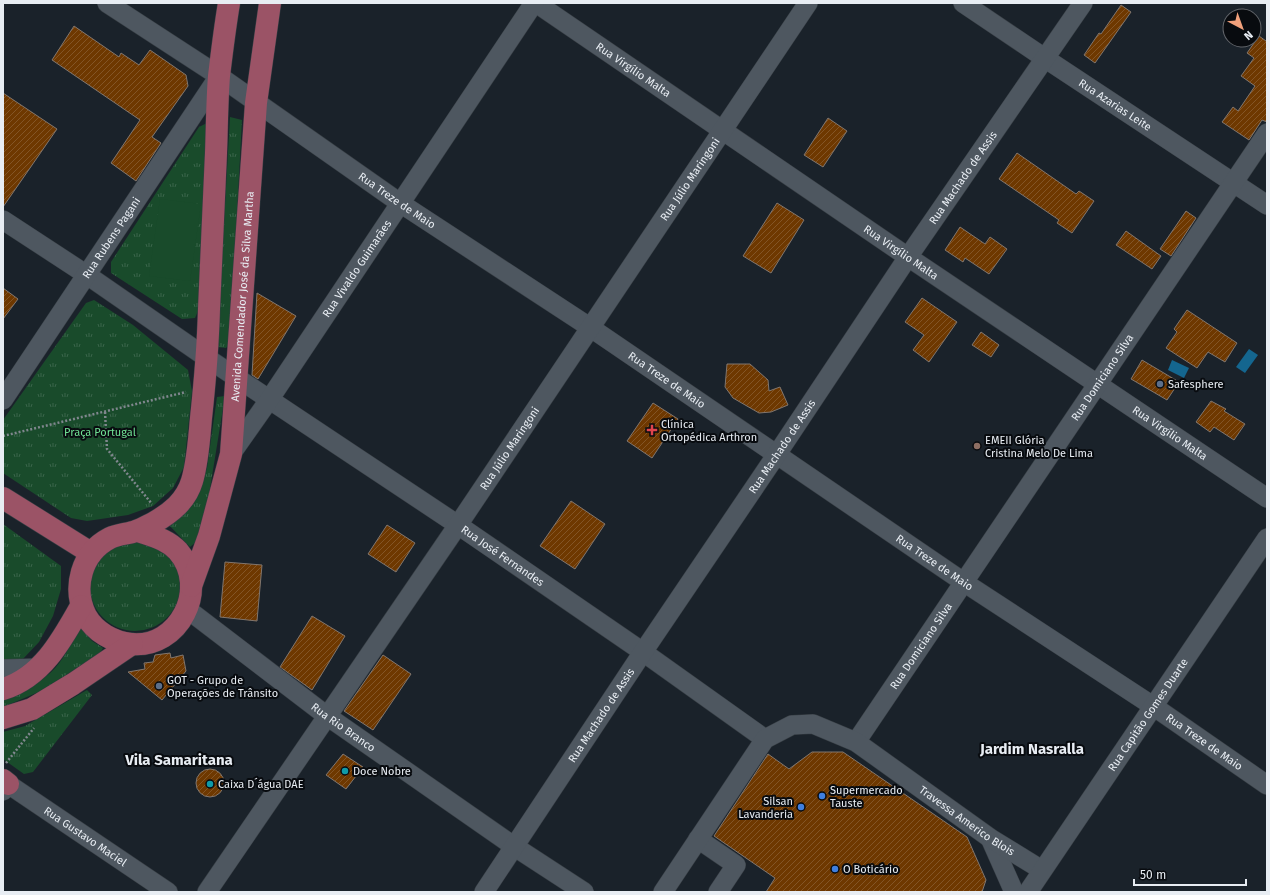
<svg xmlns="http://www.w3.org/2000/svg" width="1270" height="895" viewBox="0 0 1270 895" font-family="'Fira Sans',sans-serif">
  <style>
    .park { fill: url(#park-tufts) }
    .pitch { fill: #194b2b }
    .water { fill: #14668f }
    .building { fill: url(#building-hatch); stroke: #81766e }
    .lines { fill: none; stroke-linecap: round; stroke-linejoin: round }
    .minor-casing { stroke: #373e44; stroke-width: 20 }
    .major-casing { stroke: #373e44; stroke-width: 23 }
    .path { stroke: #80878e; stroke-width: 2.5; stroke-dasharray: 2 2; stroke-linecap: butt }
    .minor { stroke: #4e5760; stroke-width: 19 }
    .major { stroke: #9b5366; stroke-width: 22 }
    .service-dot { fill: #5c6f8a; stroke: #080b0f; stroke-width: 1.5 }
    .health-dot { fill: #e0444e; stroke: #080b0f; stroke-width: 1.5 }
    .education-dot { fill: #8d6e63; stroke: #080b0f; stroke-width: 1.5 }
    .culture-dot { fill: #0f9aa8; stroke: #080b0f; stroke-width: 1.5 }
    .shop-dot { fill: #3f7fe0; stroke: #080b0f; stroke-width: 1.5 }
    .labels { text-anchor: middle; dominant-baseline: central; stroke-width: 4; stroke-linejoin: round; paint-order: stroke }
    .street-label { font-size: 11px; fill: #e8edf3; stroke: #080b0f }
    .poi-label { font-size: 11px; fill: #e8edf3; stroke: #080b0f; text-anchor: start }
    .park-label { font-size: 11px; fill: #71e395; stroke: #080b0f }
    .district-label { font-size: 15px; font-weight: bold; fill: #e8edf3; stroke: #080b0f }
  </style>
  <defs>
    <pattern id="park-tufts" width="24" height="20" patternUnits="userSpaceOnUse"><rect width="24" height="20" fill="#194b2b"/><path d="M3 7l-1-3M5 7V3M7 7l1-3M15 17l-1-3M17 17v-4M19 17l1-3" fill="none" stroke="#3a654a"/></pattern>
    <pattern id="building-hatch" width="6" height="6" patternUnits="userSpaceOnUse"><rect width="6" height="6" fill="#6e3800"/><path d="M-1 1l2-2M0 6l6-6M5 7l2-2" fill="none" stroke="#835526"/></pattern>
  </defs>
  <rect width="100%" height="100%" fill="#1a222a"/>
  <g class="park">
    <path d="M 230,117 L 242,120 L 230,343 L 226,348 L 217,347 Z"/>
    <path d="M 209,122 L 198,311 L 195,318 L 182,319 L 111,273 L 111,262 L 199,127 Z"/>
    <path d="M 94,300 L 133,325 L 188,370 L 192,391 L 184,467 L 173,488 L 153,506 L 128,515 L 87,521 L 71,518 L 3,473 L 3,420 L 86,303 Z"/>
    <path d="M 225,396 L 206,513 L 197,541 L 190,547 L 169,525 L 187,509 L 198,495 L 207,468 L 217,397 Z"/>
    <path d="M 3,524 L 61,566 L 61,589 L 53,616 L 39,642 L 21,661 L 3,671 Z"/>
    <circle cx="135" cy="586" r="45"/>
    <path d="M 80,627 L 92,641 L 103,648 L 100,653 L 41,691 L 3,707 L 3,699 C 21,692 43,682 56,667 C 66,655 73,641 80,627 Z"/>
    <path d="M 87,690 L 92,695 L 33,772 L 24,774 L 3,759 L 3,732 L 25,726 Z"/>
  </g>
  <path class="pitch" d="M 160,199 L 201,204 L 190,281 L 149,276 Z"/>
  <g class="water">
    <path d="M 1249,349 L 1258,355 L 1245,373 L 1236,367 Z"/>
    <path d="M 1172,360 L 1189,368 L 1184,378 L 1168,370 Z"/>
  </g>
  <g class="building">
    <path d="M 1121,5 L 1131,12 L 1095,63 L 1084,55 L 1099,33 L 1101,34 Z"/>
    <path d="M 74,26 L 119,57 L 121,53 L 139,65 L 150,50 L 186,75 L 188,86 L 152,137 L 161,143 L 136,181 L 111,163 L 140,120 L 52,60 Z"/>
    <path d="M 1259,36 L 1266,41 L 1267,39 L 1267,122 L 1262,120 L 1249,140 L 1222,122 L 1233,107 L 1238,111 L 1255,86 L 1241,76 L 1254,58 L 1247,53 Z"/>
    <path d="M 3,93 L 57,129 L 3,207 Z"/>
    <path d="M 828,118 L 847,131 L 823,167 L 804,155 Z"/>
    <path d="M 1017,153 L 1076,194 L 1079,191 L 1094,201 L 1072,233 L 1057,223 L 1059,220 L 999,179 Z"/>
    <path d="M 777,203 L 804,220 L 771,273 L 743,256 Z"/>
    <path d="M 1186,211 L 1196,218 L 1171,256 L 1160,249 Z"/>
    <path d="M 960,227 L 985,244 L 990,237 L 1007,249 L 989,274 L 965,258 L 963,262 L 945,250 Z"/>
    <path d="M 1126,231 L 1161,256 L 1152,269 L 1116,245 Z"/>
    <path d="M 3,288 L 18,299 L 3,319 Z"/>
    <path d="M 257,293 L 296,316 L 258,379 L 252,375 Z"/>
    <path d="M 922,298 L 957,322 L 929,362 L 913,350 L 924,335 L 905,322 Z"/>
    <path d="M 1187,310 L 1237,343 L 1225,362 L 1208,352 L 1197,368 L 1166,348 L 1177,332 L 1174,329 Z"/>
    <path d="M 981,332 L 999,345 L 991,357 L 972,345 Z"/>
    <path d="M 1142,360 L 1179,382 L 1167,400 L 1131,379 Z"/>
    <path d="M 727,364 L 750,364 L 768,380 L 769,391 L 780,387 L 788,405 L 771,412 L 759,413 L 733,398 L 725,387 Z"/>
    <path d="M 1211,401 L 1226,409 L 1224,411 L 1245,424 L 1234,440 L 1214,427 L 1210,432 L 1196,422 Z"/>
    <path d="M 653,403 L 678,419 L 652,458 L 627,441 Z"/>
    <path d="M 571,501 L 605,524 L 575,569 L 540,546 Z"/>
    <path d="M 387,525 L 415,543 L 396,572 L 368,554 Z"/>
    <path d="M 225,562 L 262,565 L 257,621 L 220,617 Z"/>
    <path d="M 312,616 L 345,636 L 312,690 L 280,667 Z"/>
    <path d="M 170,653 L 171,658 L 183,655 L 186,671 L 162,700 L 128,672 L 145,669 L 144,663 L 153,662 L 155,655 Z"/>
    <path d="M 383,655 L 411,674 L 373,730 L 344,711 Z"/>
    <path d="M 812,752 L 843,752 L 967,837 L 986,880 L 982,892 L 766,892 L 775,878 L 714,836 L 768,754 L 789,769 Z"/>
    <path d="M 343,754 L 363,767 L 346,789 L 326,775 Z"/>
    <circle cx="210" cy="783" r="14"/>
  </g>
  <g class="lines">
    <defs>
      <g id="minor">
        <path id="s1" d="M 107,3 L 219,76 L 400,203 L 591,328 L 965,583 L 1153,706 L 1267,785"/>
        <path id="s2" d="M 536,3 L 908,257 L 1267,498"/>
        <path id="s3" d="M 963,3 L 1046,59 L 1267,205"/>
        <path id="s4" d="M 3,220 L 87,275 L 207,358 L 458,525 L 643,652 L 765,739"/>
        <path id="s5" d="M 3,400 L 219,76"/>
        <path id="s6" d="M 231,454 L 269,400 L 534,3"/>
        <path id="s7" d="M 187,609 L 327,716 L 515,847 L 584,892"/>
        <path d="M 3,669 L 39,668"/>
        <path id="s8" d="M 856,742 L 1267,133"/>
        <path id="s9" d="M 3,791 L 8,784 L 168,892"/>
        <path d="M 990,838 L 1014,892"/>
        <path d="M 698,839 L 736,865 L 718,892"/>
        <path id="s10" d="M 207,892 L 458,525 L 808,3"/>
        <path id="s11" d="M 484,892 L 643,652 L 777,454 L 908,257 L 1083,3"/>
        <path id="s12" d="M 663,892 L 765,739 L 792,725 L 813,724 L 856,742 L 990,838 L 1042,870"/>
        <path id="s13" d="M 1028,892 L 1267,538"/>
      </g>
      <g id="major">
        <path d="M 3,498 L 91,553"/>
        <path d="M 138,531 C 152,536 167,539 178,551 C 210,588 179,649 131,644 C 113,642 95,632 86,616 C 72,588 81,553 110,538 C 118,534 128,534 136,531 C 142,529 147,526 153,523 C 171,513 186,501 192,481 C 198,461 199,439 201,418 C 205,381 208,345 209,309 C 211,257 214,205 216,153 C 217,127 217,101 219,76 C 222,51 225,27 229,3"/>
        <path id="s14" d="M 191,586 L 209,536 L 231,454 L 256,103 L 270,3"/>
        <path d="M 3,689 C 42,677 62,640 81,606"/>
        <path d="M 3,718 L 32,709 L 73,684 L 132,644"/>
        <path d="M 3,780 L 8,784"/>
      </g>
    </defs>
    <use href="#minor" class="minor-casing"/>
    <use href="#major" class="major-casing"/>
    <g class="path">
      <path d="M 105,412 L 107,449 L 152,504"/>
      <path d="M 3,436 L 186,392"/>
      <path d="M 6,763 L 34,728"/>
    </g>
    <use href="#minor" class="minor"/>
    <use href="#major" class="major"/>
  </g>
  <g class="service-dot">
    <circle cx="1160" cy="384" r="4"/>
    <circle cx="159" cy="686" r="4"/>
  </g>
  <path class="health-dot" d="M650 424h4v4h4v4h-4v4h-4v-4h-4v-4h4z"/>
  <circle class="education-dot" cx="977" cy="446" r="4"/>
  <g class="culture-dot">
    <circle cx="345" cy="771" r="4"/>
    <circle cx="210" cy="784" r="4"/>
  </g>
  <g class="shop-dot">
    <circle cx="822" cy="796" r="4"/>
    <circle cx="801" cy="807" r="4"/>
    <circle cx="835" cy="869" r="4"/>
  </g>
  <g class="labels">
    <g class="street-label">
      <text stroke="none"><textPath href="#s2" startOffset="118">Rua Virgílio Malta</textPath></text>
      <text stroke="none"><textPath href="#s3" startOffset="183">Rua Azarias Leite</textPath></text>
      <text stroke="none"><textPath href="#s11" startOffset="860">Rua Machado de Assis</textPath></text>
      <text stroke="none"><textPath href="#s10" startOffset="861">Rua Júlio Maringoni</textPath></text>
      <text stroke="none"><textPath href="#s1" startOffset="351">Rua Treze de Maio</textPath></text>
      <text stroke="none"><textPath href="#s5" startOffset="195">Rua Rubens Pagani</textPath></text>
      <text stroke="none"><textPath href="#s2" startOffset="442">Rua Virgílio Malta</textPath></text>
      <text stroke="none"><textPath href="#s6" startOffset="224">Rua Vivaldo Guimarães</textPath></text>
      <text stroke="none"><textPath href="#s14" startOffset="296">Avenida Comendador José da Silva Martha</textPath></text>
      <text stroke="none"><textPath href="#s8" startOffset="440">Rua Domiciano Silva</textPath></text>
      <text stroke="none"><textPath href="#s1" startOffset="675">Rua Treze de Maio</textPath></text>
      <text stroke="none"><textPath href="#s2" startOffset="766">Rua Virgílio Malta</textPath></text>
      <text stroke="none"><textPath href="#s11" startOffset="536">Rua Machado de Assis</textPath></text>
      <text stroke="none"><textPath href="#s10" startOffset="537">Rua Júlio Maringoni</textPath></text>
      <text stroke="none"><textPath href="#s4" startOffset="602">Rua José Fernandes</textPath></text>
      <text stroke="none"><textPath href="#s1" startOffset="999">Rua Treze de Maio</textPath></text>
      <text stroke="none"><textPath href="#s8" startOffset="116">Rua Domiciano Silva</textPath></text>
      <text stroke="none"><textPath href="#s11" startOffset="212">Rua Machado de Assis</textPath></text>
      <text stroke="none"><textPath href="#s13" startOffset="214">Rua Capitão Gomes Duarte</textPath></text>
      <text stroke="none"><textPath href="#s7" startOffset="196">Rua Rio Branco</textPath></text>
      <text stroke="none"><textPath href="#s1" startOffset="1323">Rua Treze de Maio</textPath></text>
      <text stroke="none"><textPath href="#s12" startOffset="418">Travessa Americo Blois</textPath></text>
      <text stroke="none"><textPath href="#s9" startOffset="102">Rua Gustavo Maciel</textPath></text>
    </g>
    <g class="poi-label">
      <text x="1168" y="384">Safesphere</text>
      <text x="661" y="424">Clínica<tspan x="661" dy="13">Ortopédica Arthron</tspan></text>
      <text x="985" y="440">EMEII Glória<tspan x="985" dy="13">Cristina Melo De Lima</tspan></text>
      <text x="167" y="680">GOT - Grupo de<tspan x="167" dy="13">Operações de Trânsito</tspan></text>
      <text x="353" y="771">Doce Nobre</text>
      <text x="218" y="784">Caixa D´água DAE</text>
      <text x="830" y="790">Supermercado<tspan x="830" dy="13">Tauste</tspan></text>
      <text x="793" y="801" text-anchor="end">Silsan<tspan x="793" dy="13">Lavanderia</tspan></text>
      <text x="843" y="869">O Boticário</text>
    </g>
    <g class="park-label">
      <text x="100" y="432">Praça Portugal</text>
    </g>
    <g class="district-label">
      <text x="1032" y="749">Jardim Nasralla</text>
      <text x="179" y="760">Vila Samaritana</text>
    </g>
  </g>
  <rect width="1270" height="895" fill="none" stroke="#e8edf3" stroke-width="8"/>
  <g transform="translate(1242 28) rotate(139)"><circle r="19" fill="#080b0f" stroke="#62656a"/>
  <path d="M0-3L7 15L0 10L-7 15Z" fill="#f1a17c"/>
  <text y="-6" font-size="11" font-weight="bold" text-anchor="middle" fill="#e8edf3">N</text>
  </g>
  <path d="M1134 879v6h112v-6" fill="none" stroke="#e8edf3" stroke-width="2"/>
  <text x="1140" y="879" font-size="12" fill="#e8edf3" stroke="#080b0f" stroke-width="3" paint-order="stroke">50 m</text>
</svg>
